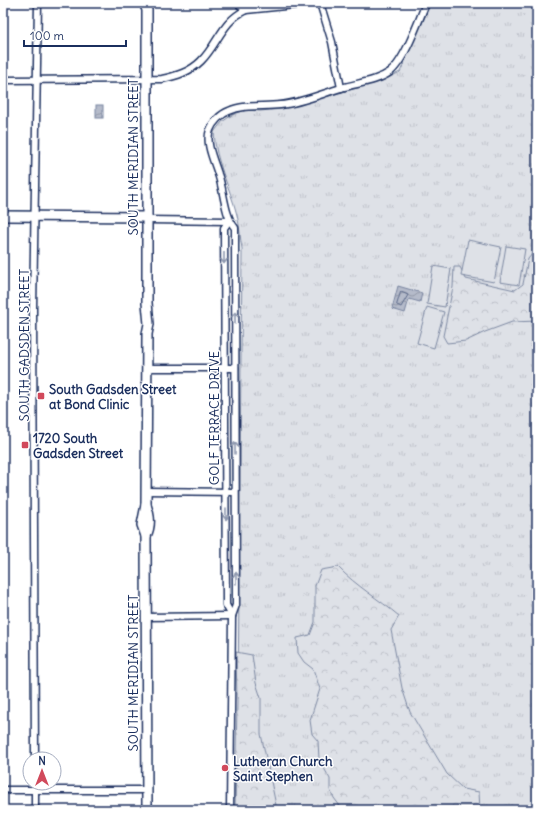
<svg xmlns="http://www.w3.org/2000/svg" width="540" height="813" viewBox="0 0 540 813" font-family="Delius,sans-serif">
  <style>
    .grass { fill: url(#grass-tufts); stroke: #7c88a2 }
    .forest { fill: url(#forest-crowns); stroke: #7c88a2 }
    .park { fill: #dee1e7; stroke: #7c88a2 }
    .water { fill: url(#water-waves); stroke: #77839f }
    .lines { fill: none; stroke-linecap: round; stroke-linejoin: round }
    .shore { stroke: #596789; stroke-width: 1 }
    .street-casing { stroke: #1b2f5e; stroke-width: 9 }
    .secondary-casing { stroke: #1b2f5e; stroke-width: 12 }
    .street { stroke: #fff; stroke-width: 6 }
    .secondary { stroke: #fff; stroke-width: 9 }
    .oneway { stroke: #8d97ae }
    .poi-dot { fill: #d1495b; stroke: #fff; stroke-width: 1.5 }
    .labels { text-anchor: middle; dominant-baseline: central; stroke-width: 3; stroke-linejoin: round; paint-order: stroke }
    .street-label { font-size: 13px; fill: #1b2f5e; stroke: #fff }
    .poi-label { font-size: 13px; font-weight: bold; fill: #1b2f5e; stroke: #fff; text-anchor: start }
  </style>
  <defs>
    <pattern id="grass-tufts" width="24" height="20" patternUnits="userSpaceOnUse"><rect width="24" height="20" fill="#dee1e7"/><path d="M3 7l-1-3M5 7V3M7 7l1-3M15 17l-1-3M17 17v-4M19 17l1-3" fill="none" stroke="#bec1c9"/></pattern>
    <pattern id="forest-crowns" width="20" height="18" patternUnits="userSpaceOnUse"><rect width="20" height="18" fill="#dee1e7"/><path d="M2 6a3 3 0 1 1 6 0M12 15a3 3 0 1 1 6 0" fill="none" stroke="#bec1c9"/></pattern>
    <pattern id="water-waves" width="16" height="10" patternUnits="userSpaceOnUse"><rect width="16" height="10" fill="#b5bbca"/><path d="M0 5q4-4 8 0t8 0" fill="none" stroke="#9298a7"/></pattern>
  </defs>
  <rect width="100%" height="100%" fill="#fff"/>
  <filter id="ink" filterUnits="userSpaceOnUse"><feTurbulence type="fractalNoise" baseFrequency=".025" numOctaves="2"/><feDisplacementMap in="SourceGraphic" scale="8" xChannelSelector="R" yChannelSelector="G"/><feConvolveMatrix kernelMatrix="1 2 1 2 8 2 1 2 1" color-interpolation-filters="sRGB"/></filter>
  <g filter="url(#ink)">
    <path class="grass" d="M 431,3 L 537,3 L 537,810 L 237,810 L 242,249 C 240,238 240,226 237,215 C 230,187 215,161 214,132 L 222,122 L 232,115 L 245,110 L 260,111 L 282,109 L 382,81 L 400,72 Z"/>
    <g class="forest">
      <path d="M 537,248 L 537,321 L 512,322 L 485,332 L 466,341 L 447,343 L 443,336 L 453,287 L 454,267 L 460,267 L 466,279 L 515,290 L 523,284 L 528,259 Z"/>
      <path d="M 338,567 C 356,586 379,599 399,616 L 391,630 L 402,688 L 410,712 L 447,774 L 463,789 L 479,792 L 480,810 L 343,810 L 334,798 L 330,790 L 330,779 L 319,759 L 318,741 L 312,734 L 310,720 L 320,689 L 313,669 L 304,662 L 298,653 L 297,638 L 310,635 L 315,622 L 315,586 L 321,570 Z"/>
      <path d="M 236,652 L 252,655 L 256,683 L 261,698 L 261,734 L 277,810 L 235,810 L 237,702 Z"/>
    </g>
    <g class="park">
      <path d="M 468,240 L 501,247 L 494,282 L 461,276 Z"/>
      <path d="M 506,246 L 525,249 L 519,285 L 500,282 Z"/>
      <path d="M 433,266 L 451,269 L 445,307 L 427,304 Z"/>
      <path d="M 427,307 L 444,312 L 434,348 L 417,343 Z"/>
    </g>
    <g class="water">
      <rect x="96" y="105" width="7" height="13"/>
      <path d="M 398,286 L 422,293 L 420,302 L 409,299 L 405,313 L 392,309 Z"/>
    </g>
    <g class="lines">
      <path class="shore" d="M 401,292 L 408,295 L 401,307 L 397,305 Z"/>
      <defs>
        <g id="street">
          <path d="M 237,3 L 246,10 L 314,3"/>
          <path d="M 320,3 L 332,42 L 341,88"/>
          <path d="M 3,80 L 162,79 C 176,76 190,72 201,61 C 218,44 222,21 246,10"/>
          <path d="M 147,220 L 229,221"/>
          <path d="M 229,221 L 224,228 L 226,605 L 232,616"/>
          <path d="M 147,368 L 235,368"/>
          <path d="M 146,491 L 235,492"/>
          <path d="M 146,617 L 232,616"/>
          <path d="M 35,759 L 33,309 L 38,3"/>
          <path d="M 35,783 L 35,810"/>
          <path d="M 3,790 L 147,790"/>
          <path d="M 230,810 L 232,616 L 236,605 L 235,228 C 224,215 224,190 218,174 C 214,161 205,143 210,130 C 213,122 221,114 229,111 C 244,104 263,107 280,105 C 301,103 321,94 341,88 C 357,83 376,82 390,72 C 404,62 419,20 426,3"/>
        </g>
        <g id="secondary">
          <path d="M 144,3 L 147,10 L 147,303 L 149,324 L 147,334 L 146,505 L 142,525 L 146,536 L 147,810"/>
          <path d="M 3,216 L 147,217"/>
          <path d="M 146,505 C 150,516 151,525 146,536"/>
        </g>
      </defs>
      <use href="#street" class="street-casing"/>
      <use href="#secondary" class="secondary-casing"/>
      <use href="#street" class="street"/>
      <use href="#secondary" class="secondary"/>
    </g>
    <defs><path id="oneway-shaft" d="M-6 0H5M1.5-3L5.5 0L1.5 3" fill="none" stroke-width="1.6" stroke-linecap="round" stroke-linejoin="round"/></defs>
    <g class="oneway">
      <use href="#oneway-shaft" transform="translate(224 258) rotate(90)"/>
      <use href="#oneway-shaft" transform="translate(235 318) rotate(-90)"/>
      <use href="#oneway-shaft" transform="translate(235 448) rotate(-90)"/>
      <use href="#oneway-shaft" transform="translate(226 514) rotate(90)"/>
      <use href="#oneway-shaft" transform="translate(236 578) rotate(-90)"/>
    </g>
  </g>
  <g class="poi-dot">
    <rect x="37" y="392" width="8" height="8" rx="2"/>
    <rect x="21" y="441" width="8" height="8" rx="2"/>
    <circle cx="225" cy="768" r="4"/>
  </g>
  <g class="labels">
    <g class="street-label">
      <text transform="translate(133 157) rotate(-90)">SOUTH MERIDIAN STREET</text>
      <text transform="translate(24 345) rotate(-90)">SOUTH GADSDEN STREET</text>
      <text transform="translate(214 418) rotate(-90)">GOLF TERRACE DRIVE</text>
      <text transform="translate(133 673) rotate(-90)">SOUTH MERIDIAN STREET</text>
    </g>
    <g class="poi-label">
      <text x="49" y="389">South Gadsden Street<tspan x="49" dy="15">at Bond Clinic</tspan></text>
      <text x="33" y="438">1720 South<tspan x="33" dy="15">Gadsden Street</tspan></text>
      <text x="233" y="761">Lutheran Church<tspan x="233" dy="15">Saint Stephen</tspan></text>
    </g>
  </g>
  <rect width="540" height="813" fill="none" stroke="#fff" stroke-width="16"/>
  <rect x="8" y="8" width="524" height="797" fill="none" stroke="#1b2f5e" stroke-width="1.5" filter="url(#ink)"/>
  <g transform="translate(42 771)"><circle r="19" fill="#ffffff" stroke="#a4acbf"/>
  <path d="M0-3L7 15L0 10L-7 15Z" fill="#d1495b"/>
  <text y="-6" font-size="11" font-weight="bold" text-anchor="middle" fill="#1b2f5e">N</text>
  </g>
  <path d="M24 40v6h102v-6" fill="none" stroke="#1b2f5e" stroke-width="2"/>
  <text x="30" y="40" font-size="12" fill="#1b2f5e" stroke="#ffffff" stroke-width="3" paint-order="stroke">100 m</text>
</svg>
